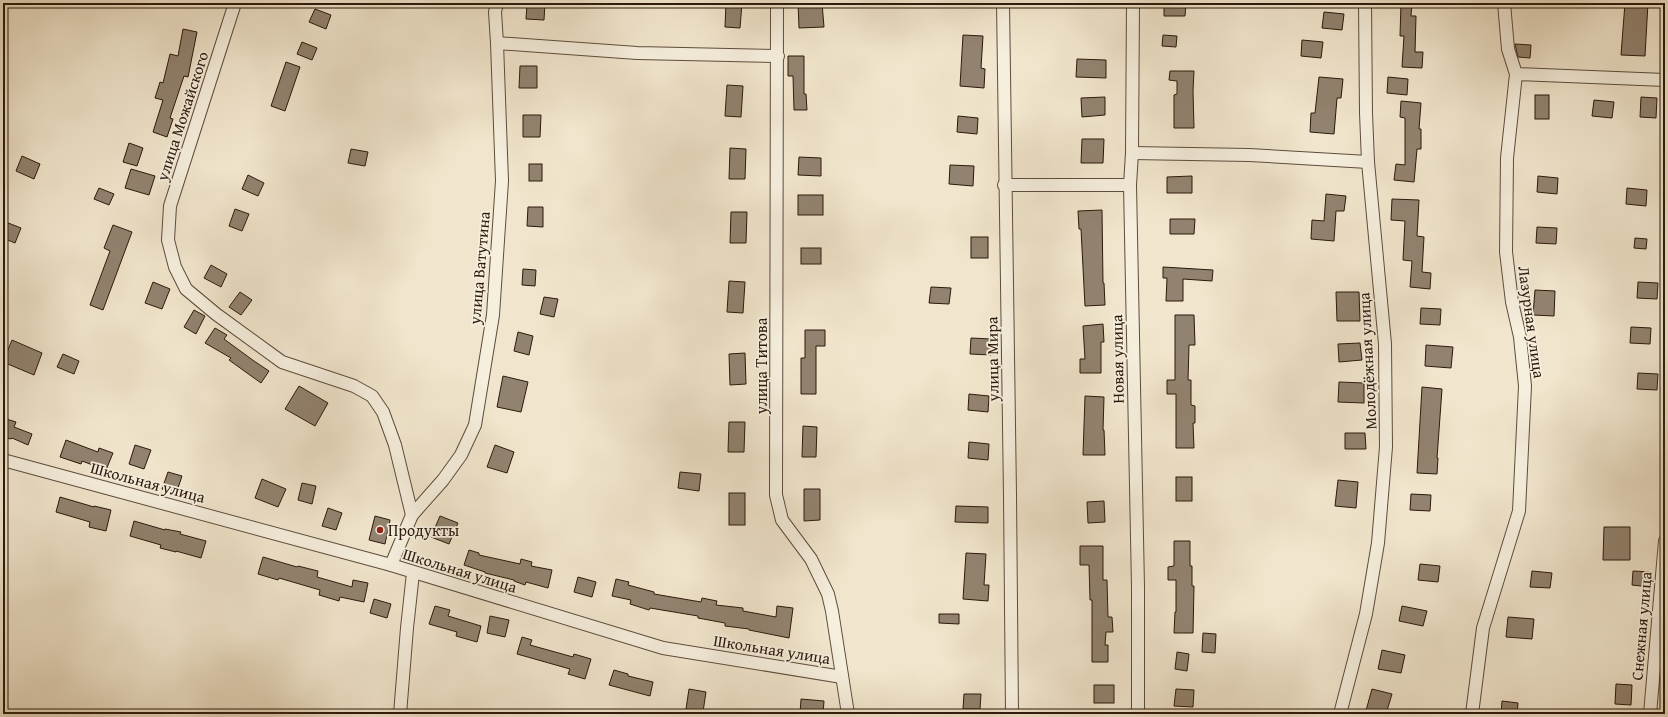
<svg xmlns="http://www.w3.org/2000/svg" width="1668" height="717" viewBox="0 0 1668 717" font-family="'Gentium Book Plus',serif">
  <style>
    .building { fill: #928370; stroke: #2c180b }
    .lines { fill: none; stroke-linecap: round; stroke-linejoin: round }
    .minor-casing { stroke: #5d4c3c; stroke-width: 14 }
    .minor { stroke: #f6efde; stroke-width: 12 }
    .poi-dot { fill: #8f2418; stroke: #f6efde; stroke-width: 1.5 }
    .labels { text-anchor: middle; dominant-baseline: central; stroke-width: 3.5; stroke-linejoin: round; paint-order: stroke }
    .street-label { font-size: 16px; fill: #2c180b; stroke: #f6efde }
    .poi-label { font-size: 16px; fill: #2c180b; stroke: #f6efde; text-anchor: start }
  </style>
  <rect width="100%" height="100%" fill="#f1e6cd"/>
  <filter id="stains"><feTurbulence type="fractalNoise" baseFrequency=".005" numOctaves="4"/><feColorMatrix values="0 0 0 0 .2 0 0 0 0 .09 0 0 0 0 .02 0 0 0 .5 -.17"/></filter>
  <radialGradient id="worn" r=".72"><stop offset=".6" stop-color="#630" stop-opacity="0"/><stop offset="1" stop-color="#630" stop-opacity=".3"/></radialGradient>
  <g class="building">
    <path d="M 527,3 L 545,3 L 544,20 L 526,19 Z"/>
    <path d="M 726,3 L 742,3 L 740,28 L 725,27 Z"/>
    <path d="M 798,3 L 822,3 L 824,27 L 799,28 Z"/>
    <path d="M 1164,3 L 1186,3 L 1185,16 L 1164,16 Z"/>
    <path d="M 1401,3 L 1412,3 L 1411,16 L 1416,16 L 1415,52 L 1423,52 L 1422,68 L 1402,67 L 1404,36 L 1400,36 Z"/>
    <path d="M 1625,3 L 1648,3 L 1645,56 L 1621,55 Z"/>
    <path d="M 315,9 L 331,15 L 326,29 L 309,22 Z"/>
    <path d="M 1324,12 L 1344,14 L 1342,30 L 1322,28 Z"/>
    <path d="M 183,29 L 197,32 L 188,77 L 184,76 L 170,118 L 173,119 L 167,137 L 153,132 L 163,100 L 155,98 L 160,82 L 163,83 L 170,54 L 178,56 Z"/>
    <path d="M 963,35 L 983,36 L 981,68 L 985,69 L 984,88 L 960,86 Z"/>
    <path d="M 1163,35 L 1177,36 L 1176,47 L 1162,46 Z"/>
    <path d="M 1302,40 L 1323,42 L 1321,58 L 1301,56 Z"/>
    <path d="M 302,42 L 317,48 L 312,60 L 297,54 Z"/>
    <path d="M 1515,44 L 1531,45 L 1530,58 L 1518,57 Z"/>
    <path d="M 788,56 L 804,56 L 804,94 L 806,94 L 807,110 L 794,110 L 793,76 L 788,76 Z"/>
    <path d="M 1077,59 L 1106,60 L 1106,78 L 1076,77 Z"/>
    <path d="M 286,62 L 300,67 L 285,111 L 271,106 Z"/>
    <path d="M 520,66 L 537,66 L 537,88 L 519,88 Z"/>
    <path d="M 1170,71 L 1194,71 L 1193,91 L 1194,128 L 1174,128 L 1174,95 L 1177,94 L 1177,81 L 1169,80 Z"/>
    <path d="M 1319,77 L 1343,79 L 1341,98 L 1337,98 L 1334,134 L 1310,132 L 1311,113 L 1315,113 Z"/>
    <path d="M 1388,77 L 1408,79 L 1407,95 L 1387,93 Z"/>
    <path d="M 727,85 L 743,86 L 741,117 L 725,116 Z"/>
    <rect x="1535" y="95" width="14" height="24"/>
    <path d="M 1105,97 L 1105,115 L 1082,117 L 1081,98 Z"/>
    <path d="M 1641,97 L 1657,98 L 1656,118 L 1640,117 Z"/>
    <path d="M 1594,100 L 1614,102 L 1612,118 L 1592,116 Z"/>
    <path d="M 1401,101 L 1421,103 L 1419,129 L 1421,129 L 1421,149 L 1417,149 L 1414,182 L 1394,180 L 1396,164 L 1405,165 L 1405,118 L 1400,117 Z"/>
    <path d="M 523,115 L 541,115 L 540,137 L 523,137 Z"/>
    <path d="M 958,116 L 978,118 L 977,134 L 957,132 Z"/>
    <path d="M 1082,139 L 1104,139 L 1103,163 L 1081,163 Z"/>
    <path d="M 129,143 L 143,148 L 137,166 L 123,162 Z"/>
    <path d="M 730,148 L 746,149 L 745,179 L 729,179 Z"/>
    <path d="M 351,149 L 368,152 L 365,166 L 348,163 Z"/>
    <path d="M 22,156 L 40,164 L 34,179 L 16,171 Z"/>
    <path d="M 799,157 L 821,158 L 821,176 L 798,175 Z"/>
    <rect x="529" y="164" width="13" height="17"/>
    <path d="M 950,165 L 974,166 L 973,186 L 949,184 Z"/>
    <path d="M 131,169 L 155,176 L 149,195 L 125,188 Z"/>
    <path d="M 248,175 L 264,183 L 258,196 L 242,189 Z"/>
    <path d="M 1192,176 L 1192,193 L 1167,193 L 1167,177 Z"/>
    <path d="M 1538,176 L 1558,178 L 1557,194 L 1537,192 Z"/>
    <path d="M 99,188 L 114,194 L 109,205 L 94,199 Z"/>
    <path d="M 1627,188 L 1647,190 L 1646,206 L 1626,204 Z"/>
    <path d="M 1326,194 L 1346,196 L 1344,211 L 1336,211 L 1334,241 L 1311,239 L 1312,220 L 1324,221 Z"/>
    <rect x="798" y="195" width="25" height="20"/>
    <path d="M 1392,199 L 1419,200 L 1417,236 L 1424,237 L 1422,272 L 1431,273 L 1430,289 L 1410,287 L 1412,261 L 1403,260 L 1405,221 L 1391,220 Z"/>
    <path d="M 528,207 L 543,207 L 543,227 L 527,226 Z"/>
    <path d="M 235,209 L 249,214 L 242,231 L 229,226 Z"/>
    <path d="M 1102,210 L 1103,283 L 1104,283 L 1105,305 L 1085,306 L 1081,229 L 1079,229 L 1078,211 Z"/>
    <path d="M 731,212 L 747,212 L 746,243 L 730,243 Z"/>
    <path d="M 1170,219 L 1195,219 L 1194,234 L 1170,234 Z"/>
    <path d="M 3,221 L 21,228 L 15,243 L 3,238 Z"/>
    <path d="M 113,225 L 132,232 L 103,310 L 90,305 L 110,251 L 104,248 Z"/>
    <path d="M 1537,227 L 1557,228 L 1556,244 L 1536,243 Z"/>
    <rect x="971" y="237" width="17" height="21"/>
    <path d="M 1635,238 L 1647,239 L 1646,249 L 1634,248 Z"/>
    <rect x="801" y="248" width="20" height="16"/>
    <path d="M 211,265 L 227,274 L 221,287 L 204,278 Z"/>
    <path d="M 1163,267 L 1213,270 L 1212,281 L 1183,279 L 1183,301 L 1166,301 L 1167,278 L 1163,278 Z"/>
    <path d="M 523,269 L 536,270 L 535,286 L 522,285 Z"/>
    <path d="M 729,281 L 745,282 L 743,313 L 727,312 Z"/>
    <path d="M 153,282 L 170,289 L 162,309 L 145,303 Z"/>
    <path d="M 1638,282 L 1658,283 L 1657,299 L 1637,298 Z"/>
    <path d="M 931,287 L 951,288 L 949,304 L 929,303 Z"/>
    <path d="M 1535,290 L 1555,291 L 1554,316 L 1533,315 Z"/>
    <path d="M 240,292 L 252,300 L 241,315 L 229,307 Z"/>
    <path d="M 1336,292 L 1359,292 L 1360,321 L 1337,321 Z"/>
    <path d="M 544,297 L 558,299 L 554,317 L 540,314 Z"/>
    <path d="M 1421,308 L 1441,309 L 1440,325 L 1420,324 Z"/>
    <path d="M 194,310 L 205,316 L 196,334 L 184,327 Z"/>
    <path d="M 1175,315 L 1194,315 L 1195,345 L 1189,345 L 1188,380 L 1191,380 L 1191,405 L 1195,406 L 1195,423 L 1193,423 L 1194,448 L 1176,448 L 1176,394 L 1167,394 L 1167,380 L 1175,380 Z"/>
    <path d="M 1103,324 L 1104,342 L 1101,342 L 1101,373 L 1080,373 L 1080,359 L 1085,359 L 1083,326 Z"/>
    <path d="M 1631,327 L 1651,328 L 1650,344 L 1630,343 Z"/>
    <path d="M 215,328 L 227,335 L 224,339 L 254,361 L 269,371 L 261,383 L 229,360 L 231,358 L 205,343 Z"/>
    <path d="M 805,330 L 825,330 L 825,346 L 816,346 L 816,394 L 801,394 L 801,358 L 805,358 Z"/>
    <path d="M 518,332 L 533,336 L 529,355 L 514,351 Z"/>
    <path d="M 971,338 L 991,339 L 991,355 L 970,354 Z"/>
    <path d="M 12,340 L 42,353 L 34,375 L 3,362 Z"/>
    <path d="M 1360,343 L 1362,360 L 1339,362 L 1338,344 Z"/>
    <path d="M 1426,345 L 1453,347 L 1451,368 L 1425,366 Z"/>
    <path d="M 745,353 L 746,384 L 730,385 L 729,354 Z"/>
    <path d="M 63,354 L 79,361 L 74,374 L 57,367 Z"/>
    <path d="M 1638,373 L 1658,374 L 1657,390 L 1637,389 Z"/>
    <path d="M 503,376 L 528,382 L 521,412 L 497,407 Z"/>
    <path d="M 1339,382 L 1364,383 L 1364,403 L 1338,402 Z"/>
    <path d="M 299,386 L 328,403 L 315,426 L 285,409 Z"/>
    <path d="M 1422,387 L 1442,389 L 1437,458 L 1438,458 L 1437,474 L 1417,473 Z"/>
    <path d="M 969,394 L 989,396 L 988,412 L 968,410 Z"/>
    <path d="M 1085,396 L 1104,397 L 1103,430 L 1104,430 L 1105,455 L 1083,455 Z"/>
    <path d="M 3,418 L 16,422 L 14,427 L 32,434 L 28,445 L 12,438 L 11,439 L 3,437 Z"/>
    <path d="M 729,422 L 745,422 L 744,452 L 728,452 Z"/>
    <path d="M 803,426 L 817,427 L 816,457 L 802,457 Z"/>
    <path d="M 1345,433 L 1365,433 L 1366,449 L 1345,449 Z"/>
    <path d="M 66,440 L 98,452 L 99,448 L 113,453 L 106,470 L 82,461 L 81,464 L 60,457 Z"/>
    <path d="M 969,442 L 989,444 L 988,460 L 968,458 Z"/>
    <path d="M 135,445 L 151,450 L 144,469 L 129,464 Z"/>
    <path d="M 495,445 L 514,452 L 507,473 L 487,467 Z"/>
    <path d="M 168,472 L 182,476 L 176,494 L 162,489 Z"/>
    <path d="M 680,472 L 701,474 L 699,491 L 678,488 Z"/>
    <rect x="1176" y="477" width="16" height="24"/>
    <path d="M 262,479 L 286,489 L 278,507 L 255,498 Z"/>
    <path d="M 1338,480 L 1358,482 L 1356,508 L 1335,506 Z"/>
    <path d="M 302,483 L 316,486 L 312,504 L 298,500 Z"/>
    <path d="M 804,489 L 820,489 L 820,520 L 804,521 Z"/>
    <rect x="729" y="493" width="16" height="32"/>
    <path d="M 1411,494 L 1431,495 L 1430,511 L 1410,510 Z"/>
    <path d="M 60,497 L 94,507 L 94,506 L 111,510 L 106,531 L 89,527 L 90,522 L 56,512 Z"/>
    <path d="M 1104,501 L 1105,522 L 1088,523 L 1087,502 Z"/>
    <path d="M 956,506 L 988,507 L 988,523 L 955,522 Z"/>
    <path d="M 328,508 L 342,513 L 336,530 L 322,526 Z"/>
    <path d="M 375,516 L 390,520 L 385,544 L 369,540 Z"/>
    <path d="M 440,516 L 458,523 L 449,544 L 431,537 Z"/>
    <path d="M 134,521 L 165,530 L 165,529 L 181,532 L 180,534 L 206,541 L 201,558 L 176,551 L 176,552 L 160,548 L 161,545 L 130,536 Z"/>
    <path d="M 1604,527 L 1630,527 L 1630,560 L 1603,560 Z"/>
    <path d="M 1174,541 L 1190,541 L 1190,566 L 1192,566 L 1192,586 L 1194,586 L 1193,633 L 1174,633 L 1175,612 L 1176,612 L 1176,580 L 1168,580 L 1168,567 L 1174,566 Z"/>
    <path d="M 1080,546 L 1103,546 L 1103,580 L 1107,580 L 1108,617 L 1112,617 L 1113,632 L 1106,632 L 1105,645 L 1108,645 L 1108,662 L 1092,662 L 1092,600 L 1090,600 L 1089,565 L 1080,565 Z"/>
    <path d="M 469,550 L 479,553 L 479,555 L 520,564 L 521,559 L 532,562 L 531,566 L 552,570 L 548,588 L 526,582 L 525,585 L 514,581 L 514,580 L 485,573 L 485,572 L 464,565 Z"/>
    <path d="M 966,553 L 986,554 L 984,585 L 989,585 L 988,601 L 963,599 Z"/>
    <path d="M 263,557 L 297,567 L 298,566 L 318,571 L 317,577 L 352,587 L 353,580 L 368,583 L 364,602 L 340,597 L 339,601 L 319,595 L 320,590 L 279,578 L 278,580 L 258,574 Z"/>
    <path d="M 1420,564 L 1440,566 L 1438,582 L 1418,580 Z"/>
    <path d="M 1532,571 L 1552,573 L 1550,588 L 1530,587 Z"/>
    <path d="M 1633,571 L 1651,572 L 1650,587 L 1632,585 Z"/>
    <path d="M 578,577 L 596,582 L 592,597 L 574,592 Z"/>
    <path d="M 616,579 L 629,582 L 628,585 L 654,592 L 654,594 L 701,602 L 702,598 L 717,601 L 716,605 L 743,608 L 743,611 L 776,617 L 777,606 L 793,608 L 789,638 L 749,630 L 749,629 L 725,626 L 725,623 L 698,618 L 698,616 L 650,608 L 649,610 L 630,604 L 631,600 L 612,596 Z"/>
    <path d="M 374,599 L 391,604 L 387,618 L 370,613 Z"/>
    <path d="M 435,606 L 450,610 L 448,616 L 481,626 L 477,642 L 456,636 L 457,632 L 429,624 Z"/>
    <path d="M 1402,606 L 1427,611 L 1423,626 L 1399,621 Z"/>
    <path d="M 939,614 L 959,614 L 959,624 L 939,623 Z"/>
    <path d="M 490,616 L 509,620 L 505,637 L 487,633 Z"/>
    <path d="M 1508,617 L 1534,619 L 1532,639 L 1506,637 Z"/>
    <path d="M 1203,633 L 1216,634 L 1215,653 L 1202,652 Z"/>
    <path d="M 522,637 L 532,640 L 530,645 L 573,657 L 574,654 L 591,659 L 585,679 L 568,674 L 570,669 L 517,654 Z"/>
    <path d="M 1382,650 L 1405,655 L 1401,673 L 1378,669 Z"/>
    <path d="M 1177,652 L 1189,654 L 1187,671 L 1175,669 Z"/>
    <path d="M 614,670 L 628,674 L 628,676 L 653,682 L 650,696 L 609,685 Z"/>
    <path d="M 1616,684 L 1632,685 L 1631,705 L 1615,704 Z"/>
    <rect x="1094" y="685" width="20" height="18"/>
    <path d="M 689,689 L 706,692 L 703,712 L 686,709 Z"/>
    <path d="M 1176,689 L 1194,690 L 1193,707 L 1174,706 Z"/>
    <path d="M 1372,689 L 1392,694 L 1386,714 L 1365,714 Z"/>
    <path d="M 964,694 L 981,694 L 980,709 L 963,709 Z"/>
    <path d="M 801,699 L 824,701 L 823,714 L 800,714 Z"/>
    <path d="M 1502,701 L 1518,703 L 1517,714 L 1501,714 Z"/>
  </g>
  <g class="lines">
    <defs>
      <g id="minor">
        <path d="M 235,3 L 170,206 L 168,240 L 175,267 L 186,289 L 216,314 L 282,362 L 354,386 L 372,396 L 383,412 L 395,445 L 412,515 L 391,565"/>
        <path d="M 777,3 L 776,495 L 782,520 L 811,559 L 828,594 L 832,611 L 848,714"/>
        <path d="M 1003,3 L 1010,495 L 1012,714"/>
        <path d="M 1133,3 L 1132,153 L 1130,185 L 1138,587 L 1138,714"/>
        <path d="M 497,43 L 637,53 L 778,56"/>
        <path d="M 1516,74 L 1665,80"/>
        <path d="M 1132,153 L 1249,155 L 1368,162"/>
        <path d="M 1004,185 L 1130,185"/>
        <path d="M 3,460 L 391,565 L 663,648 L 842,677"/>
        <path d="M 412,515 L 443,480 L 461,455 L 475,425 L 493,315 L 502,181 L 497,43 L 495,12 L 497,3"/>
        <path d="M 400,714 L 407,628 L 413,573"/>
        <path d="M 1340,714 L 1366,614 L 1378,543 L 1386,447 L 1385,344 L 1368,162 L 1366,113 L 1365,3"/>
        <path d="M 1472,714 L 1483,628 L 1519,511 L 1525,386 L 1520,337 L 1512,302 L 1506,252 L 1507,158 L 1516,74 L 1508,49 L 1504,3"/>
        <path d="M 1650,714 L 1665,541"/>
      </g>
    </defs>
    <use href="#minor" class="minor-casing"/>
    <use href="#minor" class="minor"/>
  </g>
  <circle class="poi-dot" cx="380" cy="530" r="4"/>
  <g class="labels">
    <g class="street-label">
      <text transform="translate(182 116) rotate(-72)">улица Можайского</text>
      <text transform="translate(479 268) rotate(-85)">улица Ватутина</text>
      <text transform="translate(1532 322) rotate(82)">Лазурная улица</text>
      <text transform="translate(992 359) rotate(-91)">улица Мира</text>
      <text transform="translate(1117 359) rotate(-91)">Новая улица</text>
      <text transform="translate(1367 361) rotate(-93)">Молодёжная улица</text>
      <text transform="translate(761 366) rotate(-90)">улица Титова</text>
      <text transform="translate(148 482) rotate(15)">Школьная улица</text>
      <text transform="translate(460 570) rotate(17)">Школьная улица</text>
      <text transform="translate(1641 626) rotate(-85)">Снежная улица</text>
      <text transform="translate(772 649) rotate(9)">Школьная улица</text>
    </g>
    <g class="poi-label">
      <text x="388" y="530">Продукты</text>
    </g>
  </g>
  <rect width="1668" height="717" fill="none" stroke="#f1e6cd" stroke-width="16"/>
  <rect x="4" y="4" width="1660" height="709" fill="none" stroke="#2c180b" stroke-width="2"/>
  <rect x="8" y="8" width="1652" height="701" fill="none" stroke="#2c180b"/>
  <rect width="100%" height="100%" filter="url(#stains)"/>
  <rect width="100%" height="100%" fill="url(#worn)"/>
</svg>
